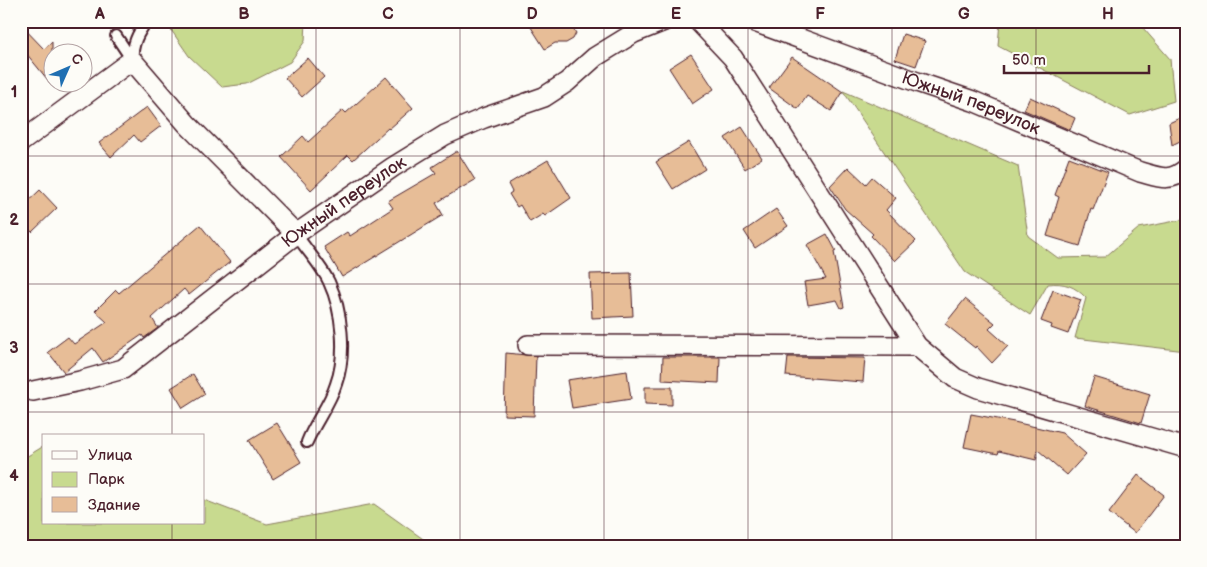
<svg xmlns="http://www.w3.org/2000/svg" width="1207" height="567" viewBox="0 0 1207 567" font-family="'Balsamiq Sans',sans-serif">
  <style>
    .green { fill: #c8da8f; stroke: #897c5d }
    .building { fill: #e7bd97; stroke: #4a1f2b }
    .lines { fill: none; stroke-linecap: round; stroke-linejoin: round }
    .lane-casing { stroke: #4a1f2b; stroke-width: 14 }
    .street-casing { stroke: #4a1f2b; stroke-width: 22 }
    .lane { stroke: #fdfcf7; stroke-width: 10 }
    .street { stroke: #fdfcf7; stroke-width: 19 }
    .grid { fill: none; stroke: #4a1f2b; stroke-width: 1; stroke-opacity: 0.55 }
    .labels { text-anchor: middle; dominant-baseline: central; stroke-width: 4.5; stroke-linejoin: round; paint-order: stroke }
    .street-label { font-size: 18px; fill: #4a1f2b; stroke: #fdfcf7 }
    .neatline { fill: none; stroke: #4a1f2b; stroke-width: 2 }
    .grid-label { font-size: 16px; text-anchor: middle; font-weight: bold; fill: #4a1f2b }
  </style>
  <rect width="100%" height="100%" fill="#fdfcf7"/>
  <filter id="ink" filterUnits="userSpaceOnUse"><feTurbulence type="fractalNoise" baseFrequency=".02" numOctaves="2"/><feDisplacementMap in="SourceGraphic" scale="10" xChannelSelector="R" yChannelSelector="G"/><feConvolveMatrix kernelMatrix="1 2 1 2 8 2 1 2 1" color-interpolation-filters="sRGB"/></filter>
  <g filter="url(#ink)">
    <g class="green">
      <path d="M 165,21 L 306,21 L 305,41 L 290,62 L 247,84 L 222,87 L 189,56 Z"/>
      <path d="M 1000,21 L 1137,21 L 1170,59 L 1174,101 L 1130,115 L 998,46 Z"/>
      <path d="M 843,91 L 1018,166 L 1028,236 L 1058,258 L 1105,257 L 1139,228 L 1186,219 L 1186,351 L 1075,338 L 1086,298 C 1075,286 1064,282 1048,284 L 1030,315 L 965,272 Z"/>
      <path d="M 44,446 L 44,523 L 204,523 L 204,500 L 267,524 L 374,504 L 433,546 L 21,546 L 21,460 Z"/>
    </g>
    <g class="building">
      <path d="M 527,21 L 568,21 L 576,33 L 573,39 L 566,43 L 555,43 L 545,49 Z"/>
      <path d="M 21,25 L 44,49 L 52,42 L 52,85 L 21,47 Z"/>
      <path d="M 903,34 L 925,41 L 916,66 L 895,59 Z"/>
      <path d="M 691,54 L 714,89 L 692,104 L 669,68 Z"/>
      <path d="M 792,57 L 843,92 L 831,111 L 807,96 L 798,109 L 769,88 Z"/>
      <path d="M 308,58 L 324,77 L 302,97 L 285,78 Z"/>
      <path d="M 386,77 L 413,108 L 389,129 L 388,128 L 353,160 L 348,155 L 311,190 L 281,157 L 303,136 L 308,142 L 343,110 L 346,113 Z"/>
      <path d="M 1030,97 L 1075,118 L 1070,130 L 1024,110 Z"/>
      <path d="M 147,107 L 161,126 L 140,142 L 134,135 L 111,157 L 99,143 Z"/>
      <path d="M 1186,115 L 1186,138 L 1172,145 L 1169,123 Z"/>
      <path d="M 742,127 L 762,158 L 745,169 L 725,138 Z"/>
      <path d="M 689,142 L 705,169 L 673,189 L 656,162 Z"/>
      <path d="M 457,151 L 475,180 L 436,203 L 443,215 L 342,277 L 324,247 L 347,232 L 350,236 L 393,208 L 388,201 L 436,173 L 432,167 Z"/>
      <path d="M 1069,157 L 1108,172 L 1093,210 L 1091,209 L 1080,246 L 1047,236 L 1059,197 L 1055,195 Z"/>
      <path d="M 548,160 L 571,198 L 545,216 L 543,214 L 530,222 L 520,205 L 517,207 L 509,194 L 512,192 L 508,184 Z"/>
      <path d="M 848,167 L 866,184 L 872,177 L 896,198 L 886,210 L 916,241 L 895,261 L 871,236 L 873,234 L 845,209 L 830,186 Z"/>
      <path d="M 40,190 L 57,208 L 32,232 L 21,221 L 21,208 Z"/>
      <path d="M 776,209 L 788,226 L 755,248 L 744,231 Z"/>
      <path d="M 200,225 L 230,262 L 189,295 L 184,289 L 152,318 L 158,328 L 144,338 L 142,335 L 103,362 L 93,348 L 64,372 L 48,352 L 68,337 L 74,344 L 107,322 L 95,311 L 116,290 L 119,293 Z"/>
      <path d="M 827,234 L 836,251 L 834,252 L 844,307 L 841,308 L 837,300 L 808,305 L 804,282 L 826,279 L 807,245 Z"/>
      <path d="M 631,273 L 633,316 L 592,318 L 590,274 Z"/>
      <path d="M 1053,290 L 1081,300 L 1068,334 L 1051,328 L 1052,325 L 1041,321 Z"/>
      <path d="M 965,299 L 995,323 L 989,329 L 1008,346 L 992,363 L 976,346 L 975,348 L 945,324 Z"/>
      <path d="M 506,353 L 536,356 L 534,416 L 504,415 Z"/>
      <path d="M 663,357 L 720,357 L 719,383 L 662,380 Z"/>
      <path d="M 788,357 L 865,358 L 863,382 L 786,376 Z"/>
      <path d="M 627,371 L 631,399 L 572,408 L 567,380 Z"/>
      <path d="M 193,374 L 205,394 L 183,408 L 171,388 Z"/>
      <path d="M 1094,377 L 1150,394 L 1141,423 L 1085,406 Z"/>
      <path d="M 645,387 L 672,387 L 672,405 L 645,404 Z"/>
      <path d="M 971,414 L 1014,422 L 1062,433 L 1086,454 L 1067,475 L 1038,450 L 1036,460 L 999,451 L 998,454 L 964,447 Z"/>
      <path d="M 277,423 L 301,462 L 273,479 L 249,440 Z"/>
      <path d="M 1138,475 L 1164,495 L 1135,533 L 1109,513 Z"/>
    </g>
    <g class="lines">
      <defs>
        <g id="lane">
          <path d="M 116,36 L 132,60"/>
          <path d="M 132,60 C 133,43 137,34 147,21"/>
          <path d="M 296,234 C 306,250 321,265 329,282 C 342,310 347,354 336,384 C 330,404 315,422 307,442"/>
        </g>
        <g id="street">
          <path d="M 698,21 L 733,58 L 917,346 L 955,378 L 978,388 L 1186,448"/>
          <path id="s1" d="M 752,21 L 917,82 L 973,101 L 1140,172 C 1159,177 1169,183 1186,169"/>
          <path d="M 21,142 L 132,60 L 187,124 L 296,234"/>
          <path d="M 528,345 L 917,346"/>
          <path id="s2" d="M 33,391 L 80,381 L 123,369 L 296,234 L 393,167 L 445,135 L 484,118 L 544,97 L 567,82 L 595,57 L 634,33 L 664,21"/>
        </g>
      </defs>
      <use href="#lane" class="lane-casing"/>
      <use href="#street" class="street-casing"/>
      <use href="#lane" class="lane"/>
      <use href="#street" class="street"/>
    </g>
  </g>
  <path class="grid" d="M 172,21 L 172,436M 316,21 L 316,546M 460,21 L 460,546M 604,21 L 604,546M 748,21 L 748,546M 892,21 L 892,546M 1036,21 L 1036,546M 21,156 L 1186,156M 21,284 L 1186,284M 21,412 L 1186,412M 172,523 L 172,546"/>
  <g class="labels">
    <g class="street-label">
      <text stroke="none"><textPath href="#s1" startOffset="234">Южный переулок</textPath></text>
      <text stroke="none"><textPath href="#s2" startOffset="370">Южный переулок</textPath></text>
    </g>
  </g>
  <rect width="1207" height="567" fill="none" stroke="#fdfcf7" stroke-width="55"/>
  <rect x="42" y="434" width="162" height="90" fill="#fdfcf7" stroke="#b5a4a5"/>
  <rect x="52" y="451" width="25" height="8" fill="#fdfcf7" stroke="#b5a4a5"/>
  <text x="88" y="460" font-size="15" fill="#4a1f2b">Улица</text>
  <rect x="52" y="472" width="25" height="15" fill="#c8da8f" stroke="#b5a4a5"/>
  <text x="88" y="484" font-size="15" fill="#4a1f2b">Парк</text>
  <rect x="52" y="497" width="25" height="15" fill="#e7bd97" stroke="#b5a4a5"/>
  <text x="88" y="510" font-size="15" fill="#4a1f2b">Здание</text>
  <g transform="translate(68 68) rotate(45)"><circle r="24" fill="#fdfcf7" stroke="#b5a4a5"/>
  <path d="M0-4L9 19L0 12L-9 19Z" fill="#1f6fb2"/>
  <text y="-8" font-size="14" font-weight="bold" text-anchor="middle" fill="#4a1f2b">С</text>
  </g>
  <path d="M1004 65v8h145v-8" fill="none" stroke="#4a1f2b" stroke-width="2.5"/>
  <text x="1012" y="65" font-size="15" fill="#4a1f2b" stroke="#fdfcf7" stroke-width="4" paint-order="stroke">50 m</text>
  <rect x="28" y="28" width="1152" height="512" class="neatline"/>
  <g class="grid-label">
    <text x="100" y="19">A</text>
    <text x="244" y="19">B</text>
    <text x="388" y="19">C</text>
    <text x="532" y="19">D</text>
    <text x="676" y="19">E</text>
    <text x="820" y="19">F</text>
    <text x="964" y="19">G</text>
    <text x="1108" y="19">H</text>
    <text x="14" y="97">1</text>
    <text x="14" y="225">2</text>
    <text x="14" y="353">3</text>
    <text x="14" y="481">4</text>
  </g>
</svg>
